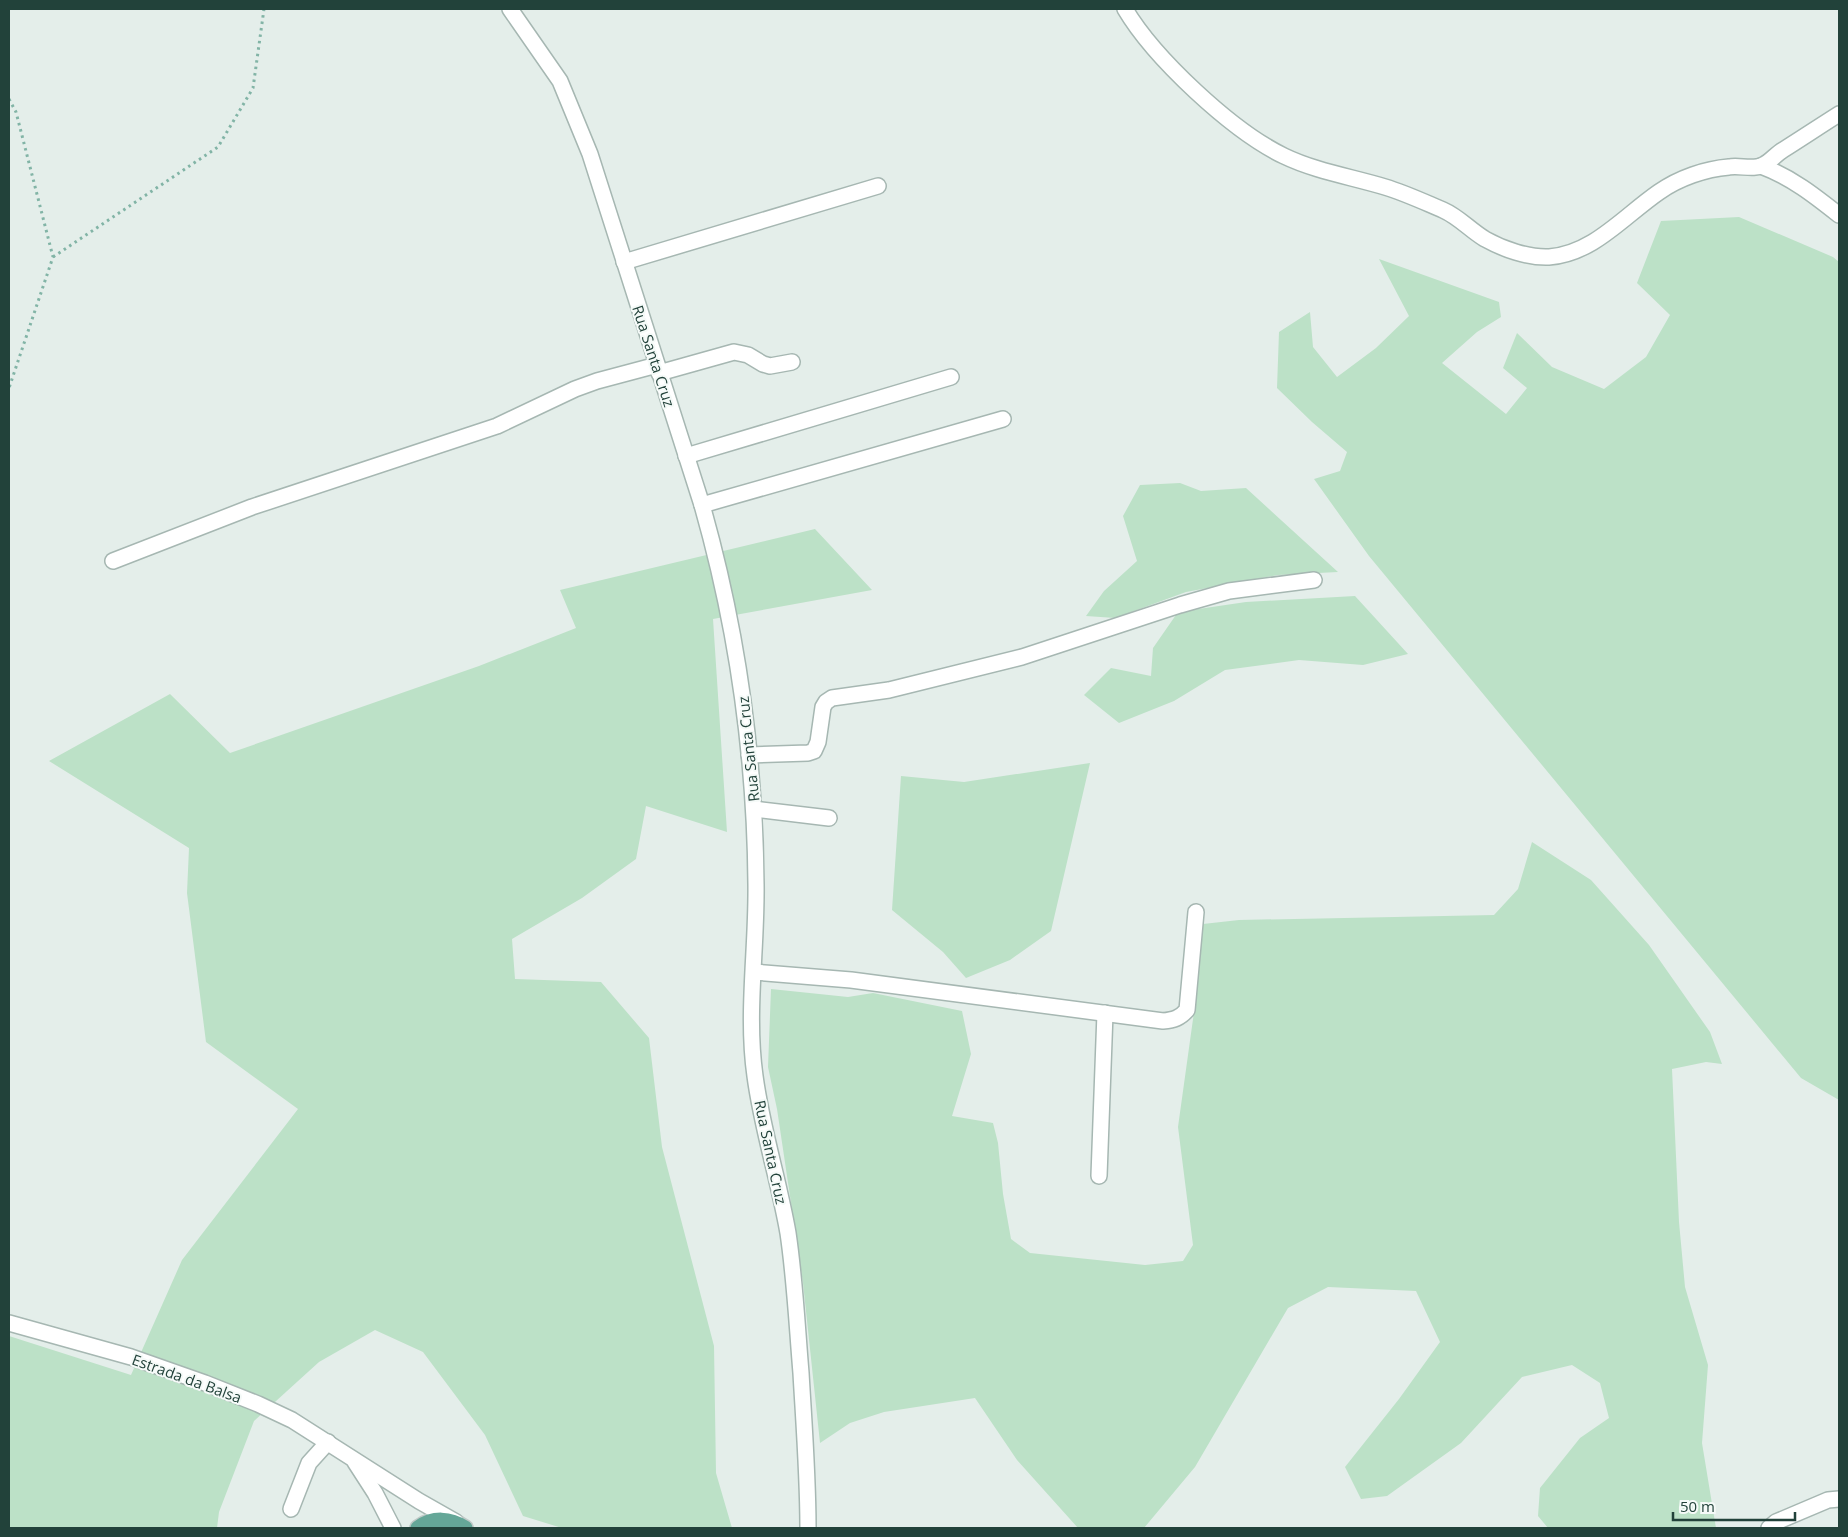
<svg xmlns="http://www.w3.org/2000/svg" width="1848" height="1537" viewBox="0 0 1848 1537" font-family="'Open Sans',sans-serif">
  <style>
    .green { fill: #bce1c7 }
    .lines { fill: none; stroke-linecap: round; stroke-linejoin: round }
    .minor-casing { stroke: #a6b7b2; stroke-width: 18 }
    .major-casing { stroke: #c1cac8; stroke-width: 18 }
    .path { stroke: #82b4a6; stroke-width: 3; stroke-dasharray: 2.5 4; stroke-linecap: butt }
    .minor { stroke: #fff; stroke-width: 15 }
    .major { stroke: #65a798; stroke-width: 15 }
    .labels { text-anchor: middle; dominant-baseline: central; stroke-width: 4; stroke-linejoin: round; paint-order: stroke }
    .street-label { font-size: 15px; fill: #22423a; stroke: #f5faf8 }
  </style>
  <rect width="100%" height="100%" fill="#e4eeea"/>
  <g class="green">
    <path d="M 1739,217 L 1833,257 L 1839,262 L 1839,1100 L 1801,1078 L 1369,556 L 1314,479 L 1340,471 L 1347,452 L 1312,422 L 1277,388 L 1279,332 L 1310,312 L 1313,347 L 1337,377 L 1376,348 L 1409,316 L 1379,259 L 1499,302 L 1501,317 L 1477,332 L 1442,363 L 1506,414 L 1527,388 L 1503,368 L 1517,333 L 1552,367 L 1604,389 L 1646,357 L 1670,315 L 1637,283 L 1661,221 Z"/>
    <path d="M 1180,483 L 1201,491 L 1246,488 L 1338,572 L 1278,575 L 1186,592 L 1115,618 L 1086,616 L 1104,591 L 1137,561 L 1123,516 L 1140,485 Z"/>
    <path d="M 815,529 L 872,590 L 713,619 L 727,832 L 646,806 L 636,859 L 582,898 L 512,939 L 515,979 L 601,982 L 649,1038 L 662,1147 L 714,1346 L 716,1473 L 732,1528 L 562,1528 L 523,1516 L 485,1435 L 423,1352 L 375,1330 L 319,1362 L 254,1421 L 219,1512 L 217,1528 L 9,1528 L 9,1336 L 131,1375 L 182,1260 L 298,1109 L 206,1042 L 187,893 L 189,848 L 49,761 L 170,694 L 230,753 L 479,666 L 576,628 L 560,590 Z"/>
    <path d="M 1355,596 L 1408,654 L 1363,665 L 1299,660 L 1225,670 L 1174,701 L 1119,723 L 1084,695 L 1111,668 L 1151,676 L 1153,648 L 1178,612 L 1246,602 Z"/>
    <path d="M 1090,763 L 1051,931 L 1010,960 L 966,978 L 943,952 L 892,910 L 901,776 L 964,782 Z"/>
    <path d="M 1532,842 L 1591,880 L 1649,945 L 1710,1032 L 1722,1064 L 1706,1062 L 1672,1069 L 1679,1222 L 1685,1287 L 1708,1365 L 1702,1443 L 1716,1528 L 1548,1528 L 1538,1516 L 1540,1488 L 1580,1438 L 1609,1418 L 1600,1383 L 1572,1365 L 1522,1377 L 1461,1443 L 1387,1496 L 1361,1499 L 1345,1467 L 1399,1399 L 1440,1342 L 1416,1291 L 1328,1287 L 1288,1308 L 1195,1467 L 1144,1528 L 1078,1528 L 1017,1460 L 975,1398 L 884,1412 L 850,1423 L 820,1443 L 803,1283 L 777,1109 L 768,1067 L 771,989 L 848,997 L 873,993 L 962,1011 L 971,1054 L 952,1116 L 993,1123 L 998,1143 L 1003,1194 L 1011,1239 L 1030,1253 L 1145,1265 L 1183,1261 L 1193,1245 L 1178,1127 L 1194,1012 L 1203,924 L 1239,920 L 1494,915 L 1518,889 Z"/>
  </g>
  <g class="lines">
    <defs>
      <g id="minor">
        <path d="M 510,9 L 560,81 L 590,154 L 702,505 C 737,628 755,756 756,884 C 757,948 746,1013 755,1076 C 762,1129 779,1181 788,1233 C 795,1280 797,1326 801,1373 C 804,1425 808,1476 808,1528"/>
        <path d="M 1125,9 C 1154,58 1232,131 1284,156 C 1315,171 1352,177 1385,187 C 1405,193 1424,202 1443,210 C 1459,217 1470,230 1485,239 C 1503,249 1528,258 1549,257 C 1593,254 1624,216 1659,192 C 1679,178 1705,169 1729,167 C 1739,165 1754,170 1763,165 C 1770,162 1776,154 1783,150 C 1802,138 1820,126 1839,114"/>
        <path d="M 1761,166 C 1791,177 1815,196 1839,215"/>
        <path d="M 624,262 L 878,186"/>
        <path d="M 659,373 L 734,352 L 748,355 L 763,364 L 770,366 L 792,362"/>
        <path d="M 686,456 L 951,377"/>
        <path d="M 702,505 L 1003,419"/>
        <path d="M 113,561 L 252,507 L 497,426 L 575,389 L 597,381 L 657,365"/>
        <path d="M 749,755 L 808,753 L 814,751 L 818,742 L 823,707 L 826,702 L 832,698 L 889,690 L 1022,657 L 1180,605 L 1229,591 L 1314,580"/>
        <path d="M 754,809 L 829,818"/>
        <path d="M 754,972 L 851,980 L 1163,1021 C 1174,1020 1180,1018 1187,1010 L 1196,912"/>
        <path d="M 1099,1176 L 1105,1013"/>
        <path d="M 9,1323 L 131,1357 L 205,1383 L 258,1404 L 292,1420 L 419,1501 L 456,1522"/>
        <path d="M 355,1462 L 375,1493 L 393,1528"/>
        <path d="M 291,1509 L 309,1463 L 328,1442"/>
        <path d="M 1769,1528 L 1776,1522 L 1828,1500 L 1839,1499"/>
      </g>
      <path id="major" d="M 418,1528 C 433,1517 450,1518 465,1528"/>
    </defs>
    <use href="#minor" class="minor-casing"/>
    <use href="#major" class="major-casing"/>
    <g class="path">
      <path d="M 9,99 L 16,112 L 53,257 L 9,388"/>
      <path d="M 53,257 L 218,147 L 253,88 L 264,9"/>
    </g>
    <use href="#minor" class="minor"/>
    <use href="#major" class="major"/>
  </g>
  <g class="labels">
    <g class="street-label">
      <text transform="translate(654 356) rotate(72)">Rua Santa Cruz</text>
      <text transform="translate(748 749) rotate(-96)">Rua Santa Cruz</text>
      <text transform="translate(771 1152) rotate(78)">Rua Santa Cruz</text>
      <text transform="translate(187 1378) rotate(20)">Estrada da Balsa</text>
    </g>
  </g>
  <rect width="1848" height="1537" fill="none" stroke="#22423a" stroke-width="20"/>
  <path d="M1673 1512v8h122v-8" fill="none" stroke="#22423a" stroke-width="2.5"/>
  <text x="1680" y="1512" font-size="15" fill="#22423a" stroke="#f5faf8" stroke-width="4" paint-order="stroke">50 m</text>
</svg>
